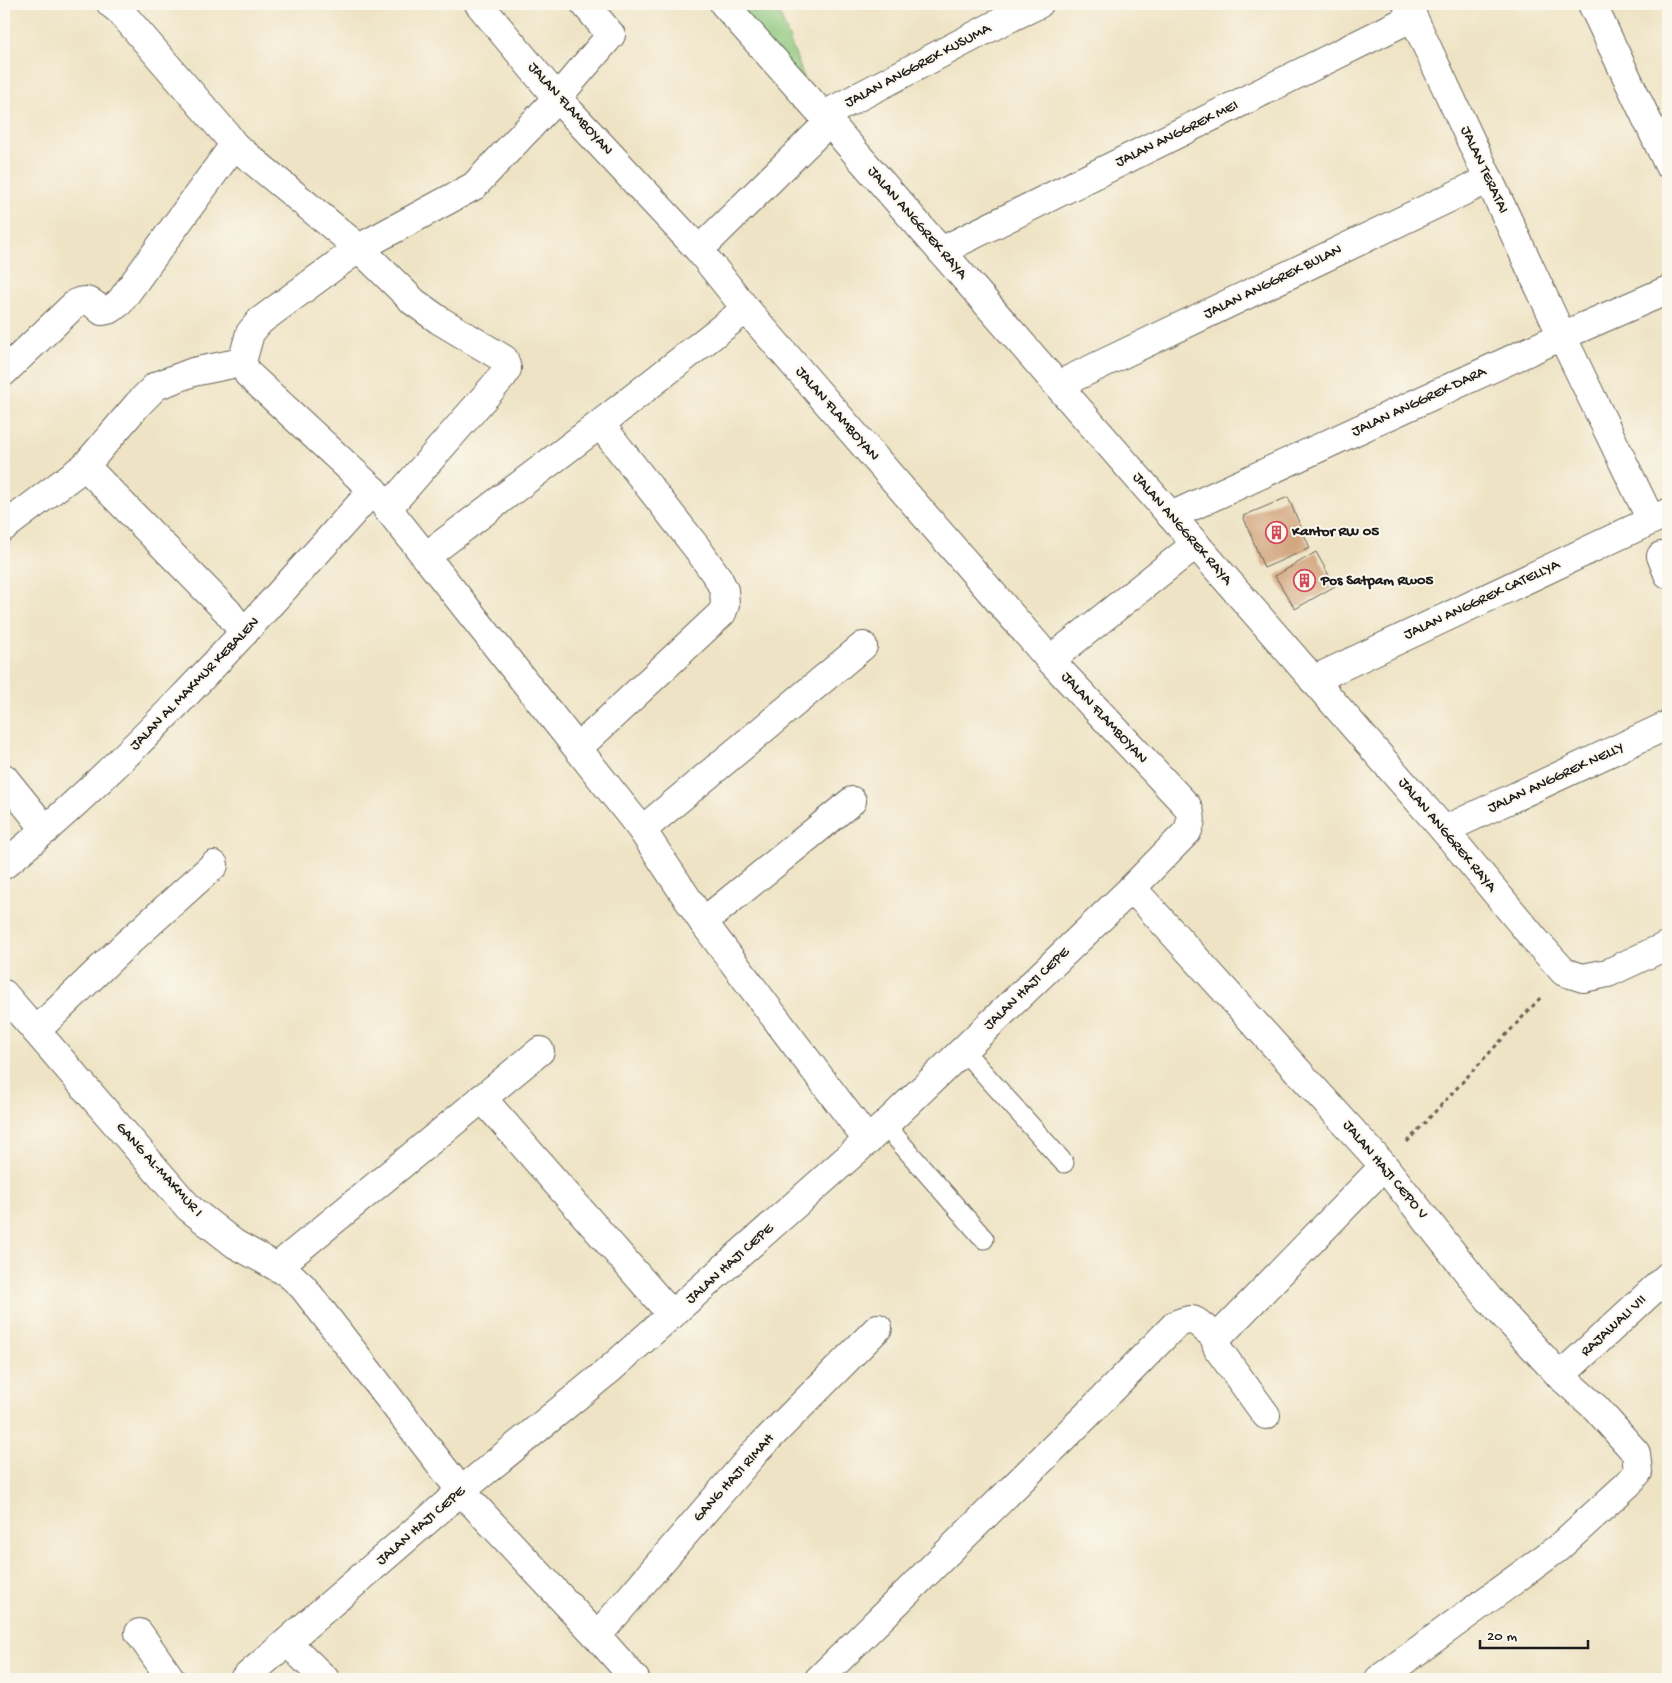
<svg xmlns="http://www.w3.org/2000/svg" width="1672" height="1683" viewBox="0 0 1672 1683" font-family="'Gochi Hand',sans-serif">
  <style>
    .green { fill: #8bc57a; stroke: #54704b }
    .building { fill: #d0a279 }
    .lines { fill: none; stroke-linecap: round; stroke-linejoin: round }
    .lane-casing { stroke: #666257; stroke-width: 21 }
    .street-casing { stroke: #666257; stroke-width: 30 }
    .path { stroke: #666257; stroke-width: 3; stroke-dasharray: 4 4; stroke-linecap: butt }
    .lane { stroke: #fff; stroke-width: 19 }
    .street { stroke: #fff; stroke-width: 28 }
    .labels { text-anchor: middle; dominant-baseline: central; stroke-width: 4; stroke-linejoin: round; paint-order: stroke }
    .street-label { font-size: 15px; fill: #1c1c1c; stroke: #fbf7ec }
    .poi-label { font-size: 15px; font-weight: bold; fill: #1c1c1c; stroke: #fbf7ec; text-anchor: start }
  </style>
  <rect width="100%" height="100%" fill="#fbf7ec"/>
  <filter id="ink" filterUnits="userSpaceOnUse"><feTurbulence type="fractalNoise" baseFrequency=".02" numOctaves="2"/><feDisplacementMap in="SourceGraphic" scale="10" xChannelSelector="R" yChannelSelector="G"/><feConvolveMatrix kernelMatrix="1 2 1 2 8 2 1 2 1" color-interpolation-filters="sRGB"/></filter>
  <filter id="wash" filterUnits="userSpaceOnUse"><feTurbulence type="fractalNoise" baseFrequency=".0096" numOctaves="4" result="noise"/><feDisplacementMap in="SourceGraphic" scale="20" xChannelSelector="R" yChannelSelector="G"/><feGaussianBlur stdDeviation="1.12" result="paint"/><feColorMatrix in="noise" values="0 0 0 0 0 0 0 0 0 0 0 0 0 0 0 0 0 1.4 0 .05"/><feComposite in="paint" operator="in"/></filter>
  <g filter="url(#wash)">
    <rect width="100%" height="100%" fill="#eee3c4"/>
    <path class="green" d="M 729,4 L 776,4 L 813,101 Z"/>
    <g id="blocks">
      <g class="building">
        <path d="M 1288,497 L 1310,548 L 1264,568 L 1243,516 Z"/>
        <path d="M 1316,552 L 1335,586 L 1295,609 L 1275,576 Z"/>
      </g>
    </g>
  </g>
  <g filter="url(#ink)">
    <use href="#blocks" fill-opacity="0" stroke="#666257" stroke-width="1"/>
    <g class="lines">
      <defs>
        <g id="lane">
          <path d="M 963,1050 L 1064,1163"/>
          <path d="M 885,1125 L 984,1239"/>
        </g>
        <g id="street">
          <path d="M 111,4 L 120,11 L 226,134 L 234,145 L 359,248 L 414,302 L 439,320 L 504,359 L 507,369 L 503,376 L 387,509"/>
          <path d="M 585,4 L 611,35 L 557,98 L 474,186 L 359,248 L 260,321 L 250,333 L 242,362 L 248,374 L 373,490 L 642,830 L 703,922 L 868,1141"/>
          <path d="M 724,4 L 829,122 L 1444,830 L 1536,941 L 1564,972 L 1583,978 L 1608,973 L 1668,945"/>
          <path d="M 1407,4 L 1562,336 L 1651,520"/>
          <path d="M 1592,4 L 1668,164"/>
          <path d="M 824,115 L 997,24 L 1039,4"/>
          <path d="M 699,250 L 829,122"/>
          <path d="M 941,251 L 1413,17"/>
          <path d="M 4,372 L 76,303 C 88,298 93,303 102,311 L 111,309 L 120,302 L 234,145"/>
          <path d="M 1058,385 L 1489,179"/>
          <path d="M 85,466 L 227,611 L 244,633"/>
          <path d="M 1171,516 L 1562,336 L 1668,290"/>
          <path d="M 4,527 L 85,466 L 138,404 L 156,386 L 193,372 L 242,362"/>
          <path d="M 1661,556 L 1668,574"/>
          <path d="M 425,557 L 600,424 L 746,309"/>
          <path d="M 1050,660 L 1196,544"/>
          <path d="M 1313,680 L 1667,513"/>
          <path d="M 578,748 L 722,613 L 725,605 L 724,590 L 718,578 L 697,548 L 600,424"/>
          <path d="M 4,778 L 46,830"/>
          <path d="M 642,830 L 863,646"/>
          <path d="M 1444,830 L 1668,725"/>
          <path d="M 4,865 C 140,753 255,621 373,490"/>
          <path d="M 1132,888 L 1384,1166 L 1489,1299 L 1560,1376 L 1596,1408 L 1636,1453 L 1638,1472 L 1628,1484 L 1558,1548 L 1379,1679"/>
          <path d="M 703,922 L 852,801"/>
          <path d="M 4,994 L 189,1208 L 235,1244 L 288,1273 L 303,1287 L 461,1491 L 597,1636 L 635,1679"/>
          <path d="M 36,1031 L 122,948 L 214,865"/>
          <path d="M 482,1098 L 672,1315"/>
          <path d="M 277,1267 L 540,1051"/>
          <path d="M 1216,1336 L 1221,1334 L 1384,1166"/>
          <path d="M 1216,1336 L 1216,1343 L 1218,1349 L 1266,1415"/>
          <path d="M 1560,1376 L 1668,1276"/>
          <path d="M 139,1633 L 171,1679"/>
          <path d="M 597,1636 L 757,1450 L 878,1328"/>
          <path d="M 287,1642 L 325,1679"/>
          <path d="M 244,1679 L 461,1491 L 608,1371 L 885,1125 L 1132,888 L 1187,832 C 1192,822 1192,816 1187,806 L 1050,660 L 746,309 L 699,250 L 557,98 L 479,4"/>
          <path d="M 819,1679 L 1087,1415 L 1175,1325 C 1200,1312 1196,1327 1216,1336"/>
        </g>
      </defs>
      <use href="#lane" class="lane-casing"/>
      <use href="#street" class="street-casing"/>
      <path class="path" d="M 1407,1142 L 1542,996"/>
      <use href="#lane" class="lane"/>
      <use href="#street" class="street"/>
    </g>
  </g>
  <defs>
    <symbol id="building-ring" viewBox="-11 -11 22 22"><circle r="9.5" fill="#fbf7ec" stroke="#d1495b" stroke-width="1.5"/><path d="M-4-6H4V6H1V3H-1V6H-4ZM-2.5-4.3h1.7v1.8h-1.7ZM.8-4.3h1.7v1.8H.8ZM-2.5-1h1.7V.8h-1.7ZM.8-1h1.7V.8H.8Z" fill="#d1495b"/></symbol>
  </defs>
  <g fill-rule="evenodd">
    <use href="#building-ring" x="1264" y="520" width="25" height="25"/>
    <use href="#building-ring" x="1292" y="568" width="25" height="25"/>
  </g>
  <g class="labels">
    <g class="street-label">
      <text transform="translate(918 66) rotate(-28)">JALAN ANGGREK KUSUMA</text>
      <text transform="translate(570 109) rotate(48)">JALAN FLAMBOYAN</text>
      <text transform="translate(1177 134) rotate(-26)">JALAN ANGGREK MEI</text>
      <text transform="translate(1484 170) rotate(65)">JALAN TERATAI</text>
      <text transform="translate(917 223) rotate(49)">JALAN ANGGREK RAYA</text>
      <text transform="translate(1273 282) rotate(-26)">JALAN ANGGREK BULAN</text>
      <text transform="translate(1419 402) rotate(-25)">JALAN ANGGREK DARA</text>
      <text transform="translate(837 414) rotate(49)">JALAN FLAMBOYAN</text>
      <text transform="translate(1182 529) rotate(49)">JALAN ANGGREK RAYA</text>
      <text transform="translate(1482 600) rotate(-25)">JALAN ANGGREK CATELLYA</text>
      <text transform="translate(195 684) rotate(-46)">JALAN AL MAKMUR KEBALEN</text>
      <text transform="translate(1104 718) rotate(47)">JALAN FLAMBOYAN</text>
      <text transform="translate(1556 778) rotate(-25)">JALAN ANGGREK NELLY</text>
      <text transform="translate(1447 835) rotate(50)">JALAN ANGGREK RAYA</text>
      <text transform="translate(1027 989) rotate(-44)">JALAN HAJI CEPE</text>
      <text transform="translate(159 1170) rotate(48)">GANG AL-MAKMUR I</text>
      <text transform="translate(1385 1170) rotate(50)">JALAN HAJI CEPO V</text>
      <text transform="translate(730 1264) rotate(-42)">JALAN HAJI CEPE</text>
      <text transform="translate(1614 1326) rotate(-43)">RAJAWALI VII</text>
      <text transform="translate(734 1478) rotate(-48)">GANG HAJI RIMAH</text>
      <text transform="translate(421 1526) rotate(-41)">JALAN HAJI CEPE</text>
    </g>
    <g class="poi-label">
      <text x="1292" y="532">Kantor RW 05</text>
      <text x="1321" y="581">Pos Satpam Rw05</text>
    </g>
  </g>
  <rect width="1672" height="1683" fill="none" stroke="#fbf7ec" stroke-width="20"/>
  <path d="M1480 1640v8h108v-8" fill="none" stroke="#1c1c1c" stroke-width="2.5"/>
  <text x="1487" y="1640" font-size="15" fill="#1c1c1c" stroke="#fbf7ec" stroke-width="4" paint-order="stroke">20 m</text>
</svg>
